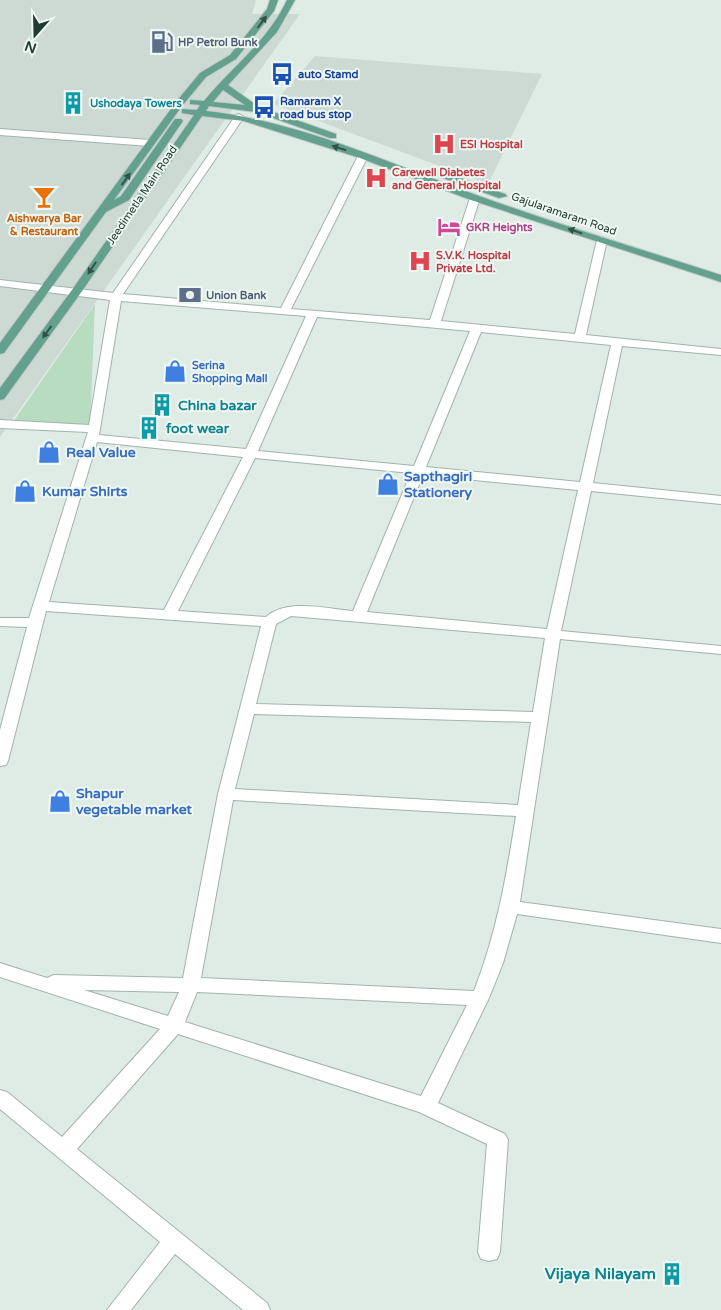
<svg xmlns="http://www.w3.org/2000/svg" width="721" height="1310" viewBox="0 0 721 1310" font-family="'Varela Round',sans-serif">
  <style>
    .built { fill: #cddad4 }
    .green { fill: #b7dcc0 }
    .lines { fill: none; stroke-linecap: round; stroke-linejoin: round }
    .minor-casing { stroke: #a2b3ac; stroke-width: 2 }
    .major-casing { stroke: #c1c8c6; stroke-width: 2 }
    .minor { fill: #fff; fill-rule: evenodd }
    .major { fill: #63a18e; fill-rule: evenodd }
    .oneway { fill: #315449 }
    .labels { text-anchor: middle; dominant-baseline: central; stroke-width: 4; stroke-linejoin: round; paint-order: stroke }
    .far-service-label { font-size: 11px; font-weight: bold; fill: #4e5e75; stroke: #eff7f3; text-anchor: start }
    .far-transit-label { font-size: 11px; font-weight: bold; fill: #164399; stroke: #eff7f3; text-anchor: start }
    .far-culture-label { font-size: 11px; font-weight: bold; fill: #0d838f; stroke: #eff7f3; text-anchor: start }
    .far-health-label { font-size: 11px; font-weight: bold; fill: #be3a42; stroke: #eff7f3; text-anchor: start }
    .far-street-label { font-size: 11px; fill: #203b32; stroke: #eff7f3 }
    .far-food-label { font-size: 11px; font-weight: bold; fill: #c56008; stroke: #eff7f3 }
    .far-hotel-label { font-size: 11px; font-weight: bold; fill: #b23c85; stroke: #eff7f3; text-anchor: start }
    .far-shop-label { font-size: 11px; font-weight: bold; fill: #366cbe; stroke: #eff7f3; text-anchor: start }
    .culture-label { font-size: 14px; font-weight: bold; fill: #0d838f; stroke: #eff7f3; text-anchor: start }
    .shop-label { font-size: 14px; font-weight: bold; fill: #366cbe; stroke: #eff7f3; text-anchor: start }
    .near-culture-label { font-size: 16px; font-weight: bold; fill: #0d838f; stroke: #eff7f3; text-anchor: end }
  </style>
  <rect width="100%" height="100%" fill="#dfebe5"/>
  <g class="built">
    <path d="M 0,0 L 256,0 L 252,14 L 300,14 L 0,437 Z"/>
    <path d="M 315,56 L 542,74 L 488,184 L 273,104 Z"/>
  </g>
  <path class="green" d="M 95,304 L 90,426 L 13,422 Z"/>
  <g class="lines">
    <defs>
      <g id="minor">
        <path d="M 239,114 L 244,117 L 123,294 L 281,308 L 358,156 L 363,153 L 368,156 L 291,309 L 430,320 L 470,198 L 475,195 L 480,198 L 441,321 L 575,334 L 597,240 L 602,237 L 607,240 L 586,335 L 721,349 L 721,355 L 622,346 L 593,483 L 721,496 L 721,504 L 591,491 L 561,631 L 721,646 L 721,654 L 560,639 L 520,902 L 721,929 L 721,943 L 517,914 L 503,963 L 489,998 L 438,1103 L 505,1134 L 508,1140 L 500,1252 L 497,1259 L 489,1261 L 481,1259 L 478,1252 L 487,1144 L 419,1112 L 178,1034 L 77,1149 L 267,1303 L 270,1310 L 243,1310 L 175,1254 L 131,1310 L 107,1310 L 160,1242 L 0,1109 L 0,1090 L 7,1092 L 62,1137 L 160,1029 L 0,977 L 0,963 L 47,978 L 54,975 L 183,978 L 218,794 L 261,626 L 46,611 L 8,761 L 6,765 L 0,766 L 0,730 L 27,627 L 0,626 L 0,618 L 29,618 L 88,432 L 0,428 L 0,420 L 89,425 L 110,300 L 0,286 L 0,280 L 113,293 L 236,115 ZM 121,301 L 306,316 L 246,449 L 99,435 ZM 317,317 L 470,331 L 414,466 L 258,451 ZM 481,332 L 611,345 L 580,482 L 426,467 ZM 97,442 L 243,457 L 164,610 L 49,602 ZM 255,458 L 411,473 L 353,611 C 327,609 287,598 266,617 L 178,611 ZM 423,475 L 578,490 L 547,629 L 367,612 ZM 291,616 L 545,638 L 533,712 L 256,704 L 276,624 ZM 254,714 L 531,722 L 518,805 L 235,789 ZM 233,800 L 516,816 C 506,878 497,932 474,991 L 201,978 ZM 84,990 L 179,992 L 168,1016 ZM 197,992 L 467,1005 L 421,1096 L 185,1022 Z"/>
        <path d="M 0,129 L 150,140 L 155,143 L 150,146 L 0,135 Z"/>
      </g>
      <g id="major">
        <path d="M 270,0 L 278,0 L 274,11 L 236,59 L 206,77 L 182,106 L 114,200 L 121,196 L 175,119 L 181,119 L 183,121 L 129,200 L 106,212 L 4,353 L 0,354 L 0,343 L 176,102 L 200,73 L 230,55 L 267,9 Z"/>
        <path d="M 287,0 L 295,0 L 277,32 L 228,85 L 259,107 L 336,134 L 336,138 L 330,138 L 256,112 L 209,106 L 206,111 C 297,121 390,163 476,195 C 557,224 640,249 721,275 L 721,282 L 471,200 L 360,158 L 244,121 L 202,116 L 80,294 L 4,399 L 0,400 L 0,388 L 72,290 L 194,115 L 182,113 L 182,109 L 197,110 L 200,105 L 190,104 L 190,100 L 204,101 C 233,66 268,41 287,0 ZM 223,90 L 245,105 L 213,102 Z"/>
        <path d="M 435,169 L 505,194 L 507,196 L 499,198 L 432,174 L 432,170 Z"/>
      </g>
    </defs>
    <use href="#minor" class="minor-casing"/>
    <use href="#major" class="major-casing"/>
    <use href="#minor" class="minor"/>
    <use href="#major" class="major"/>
  </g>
  <defs><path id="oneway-solid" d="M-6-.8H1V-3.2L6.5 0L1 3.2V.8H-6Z" transform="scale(1.25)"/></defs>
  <g class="oneway">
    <use href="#oneway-solid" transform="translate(262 22) rotate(-53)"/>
    <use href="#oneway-solid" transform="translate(339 148) rotate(-162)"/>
    <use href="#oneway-solid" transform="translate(126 179) rotate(-55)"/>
    <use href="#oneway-solid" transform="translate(575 231) rotate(-161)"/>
    <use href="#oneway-solid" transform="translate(92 268) rotate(124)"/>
    <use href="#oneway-solid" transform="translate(47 332) rotate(126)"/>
  </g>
  <defs>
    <symbol id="fuel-bare" viewBox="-9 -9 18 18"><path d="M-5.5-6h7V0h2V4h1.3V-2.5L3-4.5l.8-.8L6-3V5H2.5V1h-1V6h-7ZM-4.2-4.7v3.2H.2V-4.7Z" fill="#5c6f8a" stroke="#eff7f3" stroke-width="2.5" paint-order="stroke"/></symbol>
    <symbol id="bus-bare" viewBox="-9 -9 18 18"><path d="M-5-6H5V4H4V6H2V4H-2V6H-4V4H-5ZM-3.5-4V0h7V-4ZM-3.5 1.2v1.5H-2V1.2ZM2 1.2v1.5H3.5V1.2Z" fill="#1a4fb4" stroke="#eff7f3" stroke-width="2.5" paint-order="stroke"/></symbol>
    <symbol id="building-bare" viewBox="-9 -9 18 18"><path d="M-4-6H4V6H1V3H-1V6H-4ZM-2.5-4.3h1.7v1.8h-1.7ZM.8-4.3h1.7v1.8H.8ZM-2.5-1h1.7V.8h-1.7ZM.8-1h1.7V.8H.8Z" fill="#0f9aa8" stroke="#eff7f3" stroke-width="2.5" paint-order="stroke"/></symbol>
    <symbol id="hospital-bare" viewBox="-9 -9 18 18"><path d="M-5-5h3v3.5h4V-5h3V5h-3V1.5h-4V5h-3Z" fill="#e0444e" stroke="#eff7f3" stroke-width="2.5" paint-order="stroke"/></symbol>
    <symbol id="bar-bare" viewBox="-9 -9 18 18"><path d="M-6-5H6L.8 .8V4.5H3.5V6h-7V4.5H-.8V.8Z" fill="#e8710a" stroke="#eff7f3" stroke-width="2.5" paint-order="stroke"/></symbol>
    <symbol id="hotel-bare" viewBox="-9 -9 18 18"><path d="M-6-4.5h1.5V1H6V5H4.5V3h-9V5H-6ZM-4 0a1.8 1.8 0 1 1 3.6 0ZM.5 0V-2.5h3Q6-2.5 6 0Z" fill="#d1479c" stroke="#eff7f3" stroke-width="2.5" paint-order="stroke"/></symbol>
    <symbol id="bank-bare" viewBox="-9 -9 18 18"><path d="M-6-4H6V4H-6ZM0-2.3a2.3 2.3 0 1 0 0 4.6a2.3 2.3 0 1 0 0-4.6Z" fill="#5c6f8a" stroke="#eff7f3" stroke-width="2.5" paint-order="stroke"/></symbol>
    <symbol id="shop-bare" viewBox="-9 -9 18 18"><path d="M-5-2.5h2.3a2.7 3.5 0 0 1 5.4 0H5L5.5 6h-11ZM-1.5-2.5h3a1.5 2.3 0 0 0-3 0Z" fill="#3f7fe0" stroke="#eff7f3" stroke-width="2.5" paint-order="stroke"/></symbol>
  </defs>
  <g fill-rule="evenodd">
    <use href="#fuel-bare" x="146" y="26" width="32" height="32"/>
    <use href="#bus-bare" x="266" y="58" width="32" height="32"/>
    <use href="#building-bare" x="57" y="87" width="32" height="32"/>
    <use href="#bus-bare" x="248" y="91" width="32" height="32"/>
    <use href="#hospital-bare" x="428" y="128" width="32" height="32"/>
    <use href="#hospital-bare" x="360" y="162" width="32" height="32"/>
    <use href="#bar-bare" x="28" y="181" width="32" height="32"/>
    <use href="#hotel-bare" x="433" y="211" width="32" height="32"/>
    <use href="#hospital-bare" x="404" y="245" width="32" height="32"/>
    <use href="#bank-bare" x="174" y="279" width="32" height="32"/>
    <use href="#shop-bare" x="159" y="355" width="32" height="32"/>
    <use href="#building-bare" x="146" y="389" width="32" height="32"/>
    <use href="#building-bare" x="133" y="412" width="32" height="32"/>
    <use href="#shop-bare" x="33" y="436" width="32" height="32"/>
    <use href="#shop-bare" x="372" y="468" width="32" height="32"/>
    <use href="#shop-bare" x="9" y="475" width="32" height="32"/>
    <use href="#shop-bare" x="44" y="785" width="32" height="32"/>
    <use href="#building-bare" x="656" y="1258" width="32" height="32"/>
  </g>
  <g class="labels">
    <g class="far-service-label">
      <text x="178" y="42">HP Petrol Bunk</text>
      <text x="206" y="295">Union Bank</text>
    </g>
    <g class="far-transit-label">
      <text x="298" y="74">auto Stamd</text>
      <text x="280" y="101">Ramaram X<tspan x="280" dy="13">road bus stop</tspan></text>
    </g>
    <g class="far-culture-label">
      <text x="90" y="103">Ushodaya Towers</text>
    </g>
    <g class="far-health-label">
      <text x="460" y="144">ESI Hospital</text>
      <text x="392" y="172">Carewell Diabetes<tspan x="392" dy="13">and General Hospital</tspan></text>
      <text x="436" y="255">S.V.K. Hospital<tspan x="436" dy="13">Private Ltd.</tspan></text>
    </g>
    <g class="far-street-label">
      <text transform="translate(142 195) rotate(-56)">Jeedimetla Main Road</text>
      <text transform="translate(564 214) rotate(19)">Gajularamaram Road</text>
    </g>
    <g class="far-food-label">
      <text x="44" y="218">Aishwarya Bar<tspan x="44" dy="13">&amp; Restaurant</tspan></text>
    </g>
    <g class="far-hotel-label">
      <text x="466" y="227">GKR Heights</text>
    </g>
    <g class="far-shop-label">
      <text x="192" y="365">Serina<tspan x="192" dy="13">Shopping Mall</tspan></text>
    </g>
    <g class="culture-label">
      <text x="178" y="405">China bazar</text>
      <text x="166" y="428">foot wear</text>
    </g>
    <g class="shop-label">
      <text x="66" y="452">Real Value</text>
      <text x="404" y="476">Sapthagiri<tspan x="404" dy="16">Stationery</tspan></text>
      <text x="42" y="491">Kumar Shirts</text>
      <text x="76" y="793">Shapur<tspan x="76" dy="16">vegetable market</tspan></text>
    </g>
    <g class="near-culture-label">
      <text x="656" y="1274">Vijaya Nilayam</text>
    </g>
  </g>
  <g transform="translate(35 35) rotate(200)" stroke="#eff7f3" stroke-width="4" paint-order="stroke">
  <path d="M0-4L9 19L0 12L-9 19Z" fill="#203b32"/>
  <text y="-8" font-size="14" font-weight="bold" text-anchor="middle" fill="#203b32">N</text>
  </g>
</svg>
